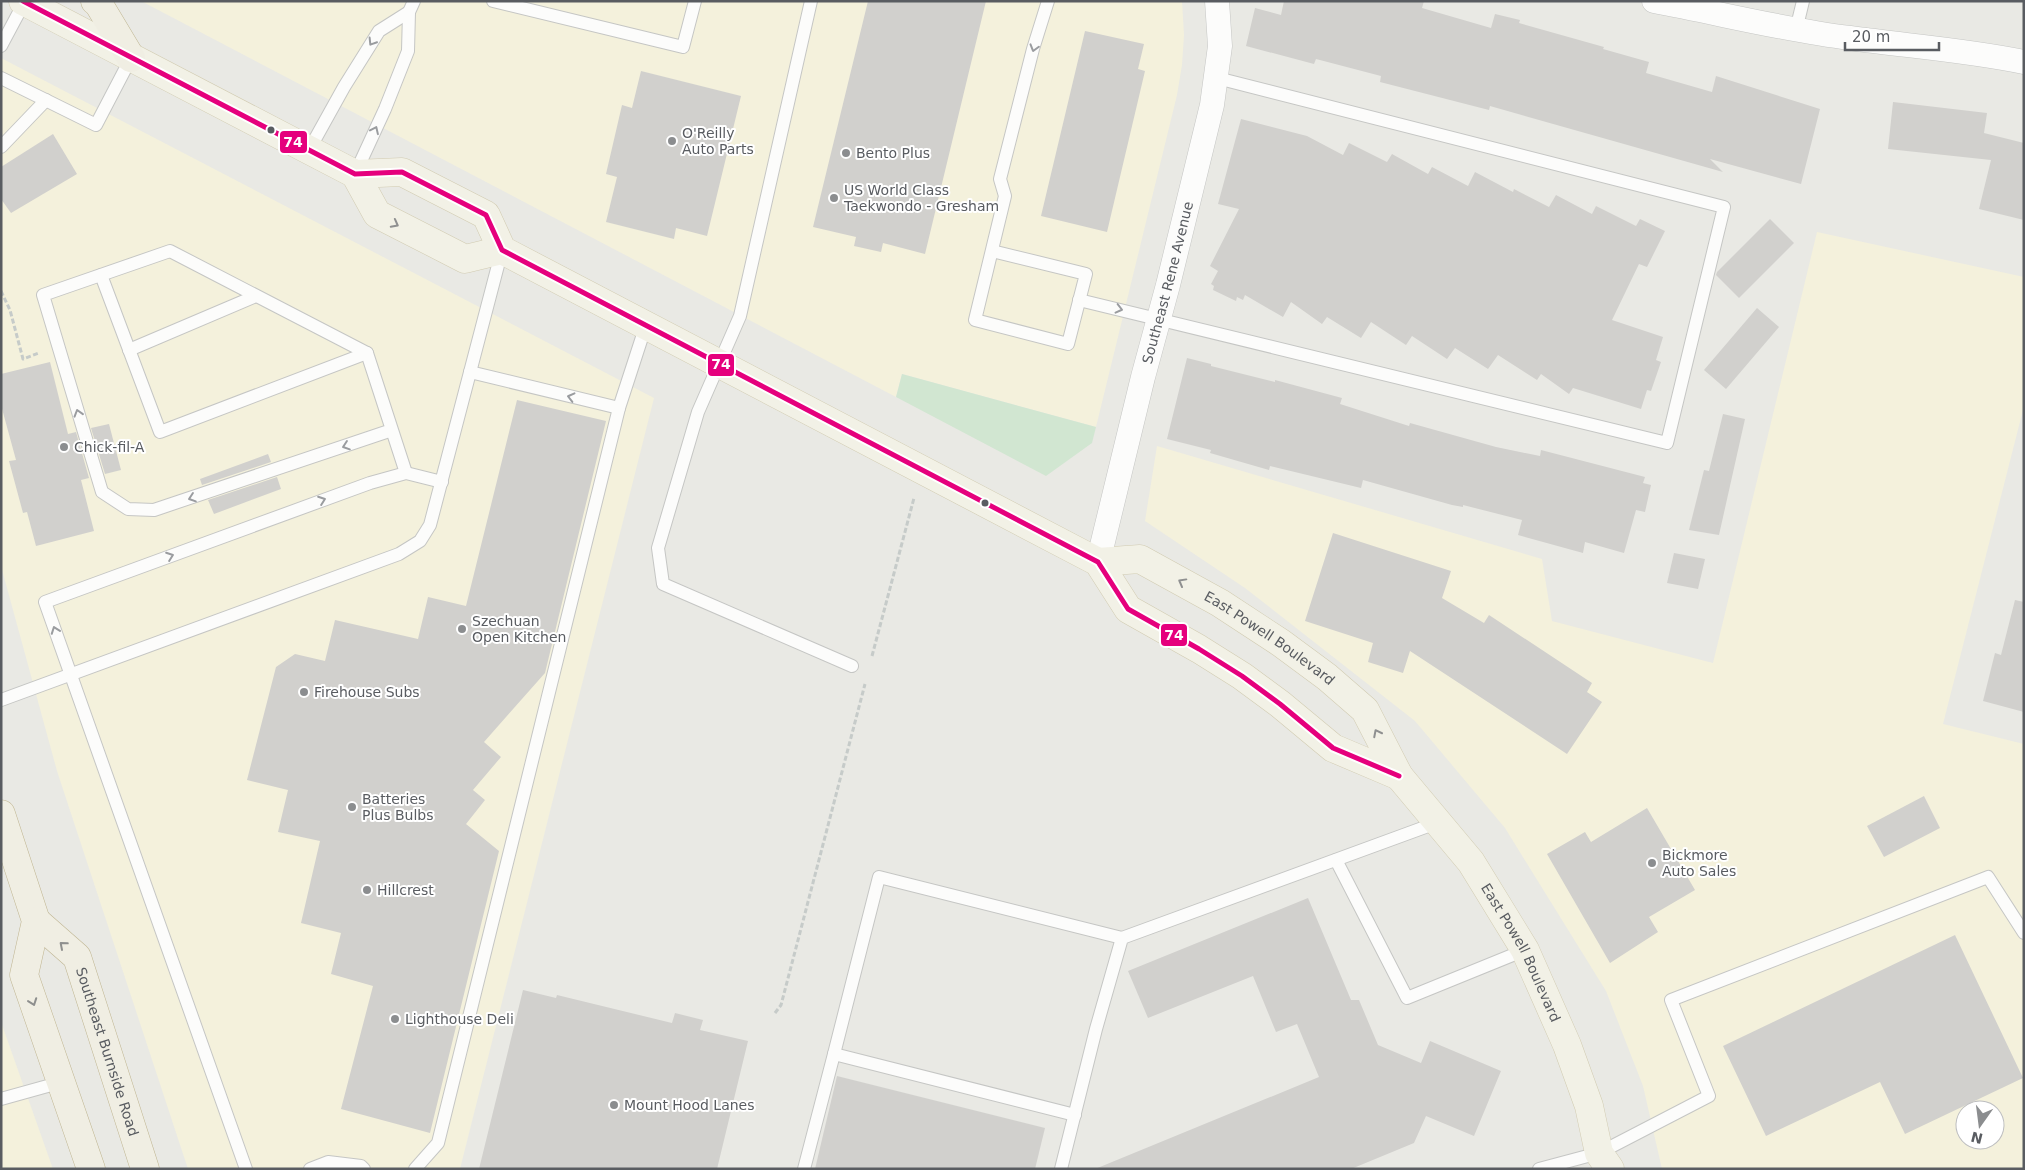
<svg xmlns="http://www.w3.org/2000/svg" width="2025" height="1170" viewBox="0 0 2025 1170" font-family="'DejaVu Sans',sans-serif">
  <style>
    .commercial { fill: #f4f1dc; fill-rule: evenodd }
    .green { fill: #d1e6d1 }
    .building { fill: #d1d0cd }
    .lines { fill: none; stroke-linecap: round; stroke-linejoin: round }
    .service-casing { stroke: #c5c6c4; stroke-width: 14 }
    .minor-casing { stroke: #c5c6c4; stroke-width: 25 }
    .primary-casing { stroke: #d1cbb1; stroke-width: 29 }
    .trunk-casing { stroke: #c0b692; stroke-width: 29 }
    .path { stroke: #c6cbc9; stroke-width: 3; stroke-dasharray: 5 2.5; stroke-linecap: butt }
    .service { stroke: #fcfcfb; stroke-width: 12 }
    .minor { stroke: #fcfcfb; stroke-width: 24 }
    .primary { stroke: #f2f1e6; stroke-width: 28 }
    .trunk { stroke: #f0eee3; stroke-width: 28 }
    .bus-1-casing { stroke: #fff; stroke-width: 9 }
    .bus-1 { stroke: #e5007d; stroke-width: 5 }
    .oneway { stroke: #9a9c9f }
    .oneway2 { stroke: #8f9090 }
    .oneway3 { stroke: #8e8f8e }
    .bus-dot { fill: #595c61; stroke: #fff; stroke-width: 2 }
    .poi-dot { fill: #8b8d8f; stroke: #fff; stroke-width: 2 }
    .labels { text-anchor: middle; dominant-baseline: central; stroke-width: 4; stroke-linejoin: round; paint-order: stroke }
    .poi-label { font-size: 14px; fill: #595c61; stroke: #fff; text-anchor: start }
    .street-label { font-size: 14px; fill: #595c61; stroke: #fff }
    .line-badge { stroke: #fff; stroke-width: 2 }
    .badge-label { font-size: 14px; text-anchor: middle; font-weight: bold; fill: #fff }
  </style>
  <rect width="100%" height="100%" fill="#e9e9e4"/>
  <g class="commercial">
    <path d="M 141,1 L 1182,1 L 1184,35 L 1182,65 L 1177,95 L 1096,427 L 902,374 L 896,397 Z"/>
    <path d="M 1,58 L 654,398 L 460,1169 L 188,1169 L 57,771 L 1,566 Z"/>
    <path d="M 1817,232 L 2024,277 L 2024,406 L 1943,724 L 2024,744 L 2024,1169 L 1662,1169 L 1643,1086 L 1606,991 L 1505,828 L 1415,721 L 1245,588 L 1145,521 L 1157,446 L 1542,559 L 1552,621 L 1713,663 ZM 1965,1110 L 1995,1110 L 1995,1140 L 1965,1140 Z"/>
    <path d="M 1,1022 L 53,1169 L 1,1169 Z"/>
  </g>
  <path class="green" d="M 902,374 L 1096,427 L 1092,443 L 1046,476 L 896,397 Z"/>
  <g class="building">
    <path d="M 868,1 L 986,1 L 925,254 L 883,243 L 881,252 L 854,246 L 856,237 L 813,227 Z"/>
    <path d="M 1284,1 L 1424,1 L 1422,8 L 1491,28 L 1495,14 L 1520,20 L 1519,23 L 1604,47 L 1603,49 L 1649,62 L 1646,73 L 1712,92 L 1716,76 L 1820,109 L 1801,184 L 1710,159 L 1723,172 L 1490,106 L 1489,110 L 1380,82 L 1381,76 L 1316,59 L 1314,64 L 1246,46 L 1255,8 L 1281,15 Z"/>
    <path d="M 1085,31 L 1144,44 L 1138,69 L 1145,71 L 1107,232 L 1041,216 Z"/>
    <path d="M 641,71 L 741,96 L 707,236 L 676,228 L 674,239 L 606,222 L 617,177 L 606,174 L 622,105 L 632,108 Z"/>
    <path d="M 1893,102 L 1987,113 L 1984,133 L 2024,143 L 2024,220 L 1979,209 L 1991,160 L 1888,149 Z"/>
    <path d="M 1241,119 L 1307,136 L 1343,155 L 1349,143 L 1387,162 L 1392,154 L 1428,174 L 1432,167 L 1468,186 L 1475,172 L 1513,192 L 1514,189 L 1549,207 L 1556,195 L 1592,214 L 1596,206 L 1636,226 L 1640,219 L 1665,231 L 1647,267 L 1639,264 L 1612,320 L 1663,337 L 1656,360 L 1661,362 L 1651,391 L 1647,390 L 1641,409 L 1573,388 L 1569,394 L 1541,374 L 1537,380 L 1498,355 L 1488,369 L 1455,348 L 1447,359 L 1412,336 L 1406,345 L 1371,322 L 1361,338 L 1327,317 L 1322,324 L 1291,302 L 1283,317 L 1245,295 L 1243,300 L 1237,297 L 1236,301 L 1213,290 L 1214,286 L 1211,284 L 1218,271 L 1210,266 L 1239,209 L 1218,204 Z"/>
    <path d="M 53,134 L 77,174 L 11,213 L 1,199 L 1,167 Z"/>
    <path d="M 1770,219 L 1794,243 L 1739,298 L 1716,275 L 1717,272 Z"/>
    <path d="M 1757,308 L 1779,327 L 1726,389 L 1704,370 Z"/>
    <path d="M 1187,358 L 1211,364 L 1211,366 L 1275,382 L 1275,380 L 1342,398 L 1340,404 L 1409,426 L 1410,423 L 1496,447 L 1540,456 L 1541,450 L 1645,477 L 1643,483 L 1651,485 L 1645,512 L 1636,510 L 1624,553 L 1585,542 L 1583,553 L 1518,535 L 1522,520 L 1463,505 L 1463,507 L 1452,505 L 1363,480 L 1361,488 L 1270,466 L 1269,470 L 1210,453 L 1211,450 L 1167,439 Z"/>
    <path d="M 50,362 L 68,434 L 76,432 L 89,478 L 81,480 L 94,531 L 36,546 L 27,512 L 23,513 L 9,461 L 16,460 L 1,405 L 1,374 Z"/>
    <path d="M 517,400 L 606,421 L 545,673 L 484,742 L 501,757 L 473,790 L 485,800 L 466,824 L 499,851 L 430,1133 L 341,1109 L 373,986 L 331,974 L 341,933 L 301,923 L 320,841 L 278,832 L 288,790 L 247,780 L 276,667 L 295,654 L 325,661 L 335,620 L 418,639 L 428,597 L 466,606 Z"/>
    <path d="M 1723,414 L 1745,419 L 1719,535 L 1689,530 L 1704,470 L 1709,471 Z"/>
    <path d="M 109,424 L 121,470 L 105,474 L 91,428 Z"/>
    <path d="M 268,454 L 271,462 L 202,485 L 200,479 Z"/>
    <path d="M 277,477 L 281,489 L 214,514 L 208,500 Z"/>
    <path d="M 1333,533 L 1451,571 L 1442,598 L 1484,623 L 1489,615 L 1592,683 L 1587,692 L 1602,702 L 1567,754 L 1410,651 L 1403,673 L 1368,662 L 1373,643 L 1305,621 Z"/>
    <path d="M 1674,553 L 1705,559 L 1698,589 L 1667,583 Z"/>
    <path d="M 2015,600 L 2024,602 L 2024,712 L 1983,701 L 1995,653 L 2001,655 Z"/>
    <path d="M 1924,796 L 1940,828 L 1884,857 L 1867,826 Z"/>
    <path d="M 1647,808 L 1695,890 L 1649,917 L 1658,932 L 1610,963 L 1547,854 L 1585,832 L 1591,842 Z"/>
    <path d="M 1308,898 L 1351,1000 L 1359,1000 L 1378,1045 L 1421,1063 L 1430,1041 L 1501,1071 L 1474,1136 L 1426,1116 L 1414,1143 L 1351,1169 L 1095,1169 L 1319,1077 L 1297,1024 L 1276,1032 L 1253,976 L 1148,1018 L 1128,971 Z"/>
    <path d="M 1955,935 L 2023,1078 L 1905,1134 L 1880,1082 L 1766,1136 L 1723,1046 Z"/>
    <path d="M 523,990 L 556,998 L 557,995 L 672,1023 L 675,1013 L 703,1020 L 700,1030 L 748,1041 L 717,1169 L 479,1169 Z"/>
    <path d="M 837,1076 L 1045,1128 L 1035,1169 L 815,1169 Z"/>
  </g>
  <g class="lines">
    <defs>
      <g id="service">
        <path d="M 493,1 L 683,47 L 695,1"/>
        <path d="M 811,1 L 740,316 L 698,412 L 658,548 L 663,584 L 852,666"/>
        <path d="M 1796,30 L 1803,1"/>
        <path d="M 1,46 L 25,1"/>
        <path d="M 1,78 L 96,125 L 131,58"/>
        <path d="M 1,147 L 46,100"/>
        <path d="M 309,150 L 344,87 L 379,31 L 409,12"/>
        <path d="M 355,174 L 385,109 L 408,51 L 409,12 L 414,1"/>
        <path d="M 992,251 L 1086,274 L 1068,344 L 975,320 L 1005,196 L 1000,179 L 1033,49 L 1048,1"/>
        <path d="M 101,275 L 160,432 L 367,353"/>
        <path d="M 1079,300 L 1667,443 L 1724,207 L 1217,78"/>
        <path d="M 129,350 L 256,296"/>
        <path d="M 470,372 L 619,408"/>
        <path d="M 392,430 L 154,510 L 128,509 L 102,492 L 43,295 L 170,251 L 367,353 L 406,473"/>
        <path d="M 1,700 L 399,554 L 420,541 L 430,525 L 502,250"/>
        <path d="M 1336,860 L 1407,998 L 1525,950"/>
        <path d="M 834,1054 L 879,877 L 1122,938"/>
        <path d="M 1,1099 L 62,1082"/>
        <path d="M 246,1169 L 45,602 L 370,483 L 406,473 L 442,482"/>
        <path d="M 310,1169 L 328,1162 L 361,1166 L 364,1169"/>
        <path d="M 415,1169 L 438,1143 L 619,408 L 646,325"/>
        <path d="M 804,1169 L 834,1054 L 1075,1115"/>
        <path d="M 1061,1169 L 1096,1029 L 1122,938 L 1439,822"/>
        <path d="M 1539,1169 L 1599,1153 L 1709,1096 L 1671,1000 L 1988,877 L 2024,933"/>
      </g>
      <g id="minor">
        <path d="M 1654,1 C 1719,13 1784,30 1850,38 C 1908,46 1966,50 2024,62"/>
        <path id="s1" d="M 1098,562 L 1143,377 L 1168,285 L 1212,105 L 1220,46 L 1217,1"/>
      </g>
      <g id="primary">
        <path d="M 23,1 L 355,174 L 402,172 L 486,215 L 502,250 L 1098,562 L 1128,609 L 1199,649 L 1242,676 L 1280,704 L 1333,748 L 1399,776"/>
        <path d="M 355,174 L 377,214 L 465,259 L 502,250"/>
        <path id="s2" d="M 1098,562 L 1140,559 L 1220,603 L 1281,643 L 1327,677 L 1365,710 L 1399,776 L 1471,862 L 1525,950 L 1567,1045 L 1589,1106 L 1599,1153 L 1610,1169"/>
      </g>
      <g id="trunk">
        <path d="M 95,1 L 98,3 L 131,58"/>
        <path d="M 1,814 L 36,921 L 24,975 L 91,1169"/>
        <path id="s3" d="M 36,921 L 77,957 L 145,1169"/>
      </g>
    </defs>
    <use href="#service" class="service-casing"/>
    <use href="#minor" class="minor-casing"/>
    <use href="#primary" class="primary-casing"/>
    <use href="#trunk" class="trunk-casing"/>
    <g class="path">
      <path d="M 1,291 L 10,310 L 23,359 L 39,353"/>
      <path d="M 872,656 L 914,498"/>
      <path d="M 775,1013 L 781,1005 L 865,684"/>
    </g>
    <use href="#service" class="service"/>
    <use href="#minor" class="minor"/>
    <use href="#primary" class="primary"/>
    <use href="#trunk" class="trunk"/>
    <defs>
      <path id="bus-1" d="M 23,1 L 355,174 L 402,172 L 486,215 L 502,250 L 1098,562 L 1128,609 L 1199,649 L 1242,676 L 1280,704 L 1333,748 L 1399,776"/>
    </defs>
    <use href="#bus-1" class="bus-1-casing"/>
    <use href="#bus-1" class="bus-1"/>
  </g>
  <defs><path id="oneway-chevron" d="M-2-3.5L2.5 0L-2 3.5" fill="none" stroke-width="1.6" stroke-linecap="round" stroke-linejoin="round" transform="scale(1.25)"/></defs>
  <g class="oneway">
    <use href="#oneway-chevron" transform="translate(372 42) rotate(122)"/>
    <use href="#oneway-chevron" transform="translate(1034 48) rotate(106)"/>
    <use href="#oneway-chevron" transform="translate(375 130) rotate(-65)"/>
    <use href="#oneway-chevron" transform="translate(1119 309) rotate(14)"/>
    <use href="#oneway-chevron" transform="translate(571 397) rotate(-166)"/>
    <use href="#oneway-chevron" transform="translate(78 413) rotate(-107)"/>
    <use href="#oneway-chevron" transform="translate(346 446) rotate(161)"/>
    <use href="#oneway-chevron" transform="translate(192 498) rotate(161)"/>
    <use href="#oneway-chevron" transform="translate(322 500) rotate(-20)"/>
    <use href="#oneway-chevron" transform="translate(170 556) rotate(-20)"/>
    <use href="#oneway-chevron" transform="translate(55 630) rotate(-110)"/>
  </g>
  <g class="oneway2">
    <use href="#oneway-chevron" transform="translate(395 224) rotate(28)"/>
    <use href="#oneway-chevron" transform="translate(1182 582) rotate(-151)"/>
    <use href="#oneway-chevron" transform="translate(1377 733) rotate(-117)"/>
  </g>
  <g class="oneway3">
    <use href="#oneway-chevron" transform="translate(63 945) rotate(-139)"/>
    <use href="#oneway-chevron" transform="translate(33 1002) rotate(70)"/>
  </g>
  <g class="bus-dot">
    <circle cx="271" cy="130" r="4.5"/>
    <circle cx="985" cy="503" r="4.5"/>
  </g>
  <g class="poi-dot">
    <circle cx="672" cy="141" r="5"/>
    <circle cx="846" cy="153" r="5"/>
    <circle cx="834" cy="198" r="5"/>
    <circle cx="64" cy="447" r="5"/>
    <circle cx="462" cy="629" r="5"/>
    <circle cx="304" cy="692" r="5"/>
    <circle cx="352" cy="807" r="5"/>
    <circle cx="1652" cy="863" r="5"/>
    <circle cx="367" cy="890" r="5"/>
    <circle cx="395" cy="1019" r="5"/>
    <circle cx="614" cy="1105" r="5"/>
  </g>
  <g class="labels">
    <g class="poi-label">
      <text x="682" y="133">O'Reilly<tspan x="682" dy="16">Auto Parts</tspan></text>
      <text x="856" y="153">Bento Plus</text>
      <text x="844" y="190">US World Class<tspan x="844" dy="16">Taekwondo - Gresham</tspan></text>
      <text x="74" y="447">Chick-fil-A</text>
      <text x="472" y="621">Szechuan<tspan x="472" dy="16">Open Kitchen</tspan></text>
      <text x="314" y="692">Firehouse Subs</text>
      <text x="362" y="799">Batteries<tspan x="362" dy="16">Plus Bulbs</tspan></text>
      <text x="1662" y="855">Bickmore<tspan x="1662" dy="16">Auto Sales</tspan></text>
      <text x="377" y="890">Hillcrest</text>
      <text x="405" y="1019">Lighthouse Deli</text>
      <text x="624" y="1105">Mount Hood Lanes</text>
    </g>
    <g class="street-label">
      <text stroke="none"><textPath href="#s1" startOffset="288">Southeast Rene Avenue</textPath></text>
      <text stroke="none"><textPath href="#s2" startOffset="194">East Powell Boulevard</textPath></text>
      <text stroke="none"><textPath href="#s2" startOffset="604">East Powell Boulevard</textPath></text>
      <text stroke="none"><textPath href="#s3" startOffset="154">Southeast Burnside Road</textPath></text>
    </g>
  </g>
  <g class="line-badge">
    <rect x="279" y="130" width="29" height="24" rx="5" fill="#e5007d"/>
    <rect x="707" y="353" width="28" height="24" rx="5" fill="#e5007d"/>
    <rect x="1160" y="623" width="28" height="24" rx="5" fill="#e5007d"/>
  </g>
  <g class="badge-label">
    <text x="293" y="147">74</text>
    <text x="721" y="369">74</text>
    <text x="1174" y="640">74</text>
  </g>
  <rect width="2025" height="1170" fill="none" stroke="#595c61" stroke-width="5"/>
  <g transform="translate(1980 1125) rotate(194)"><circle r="24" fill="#ffffff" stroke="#bdbec0"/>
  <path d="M0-4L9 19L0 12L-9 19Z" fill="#8b8d8f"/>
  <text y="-8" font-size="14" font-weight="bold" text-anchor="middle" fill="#595c61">N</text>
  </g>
  <path d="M1845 42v8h94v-8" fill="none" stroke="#595c61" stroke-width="2.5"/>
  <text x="1852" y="42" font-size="15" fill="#595c61" stroke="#ffffff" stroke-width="4" paint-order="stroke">20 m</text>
</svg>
